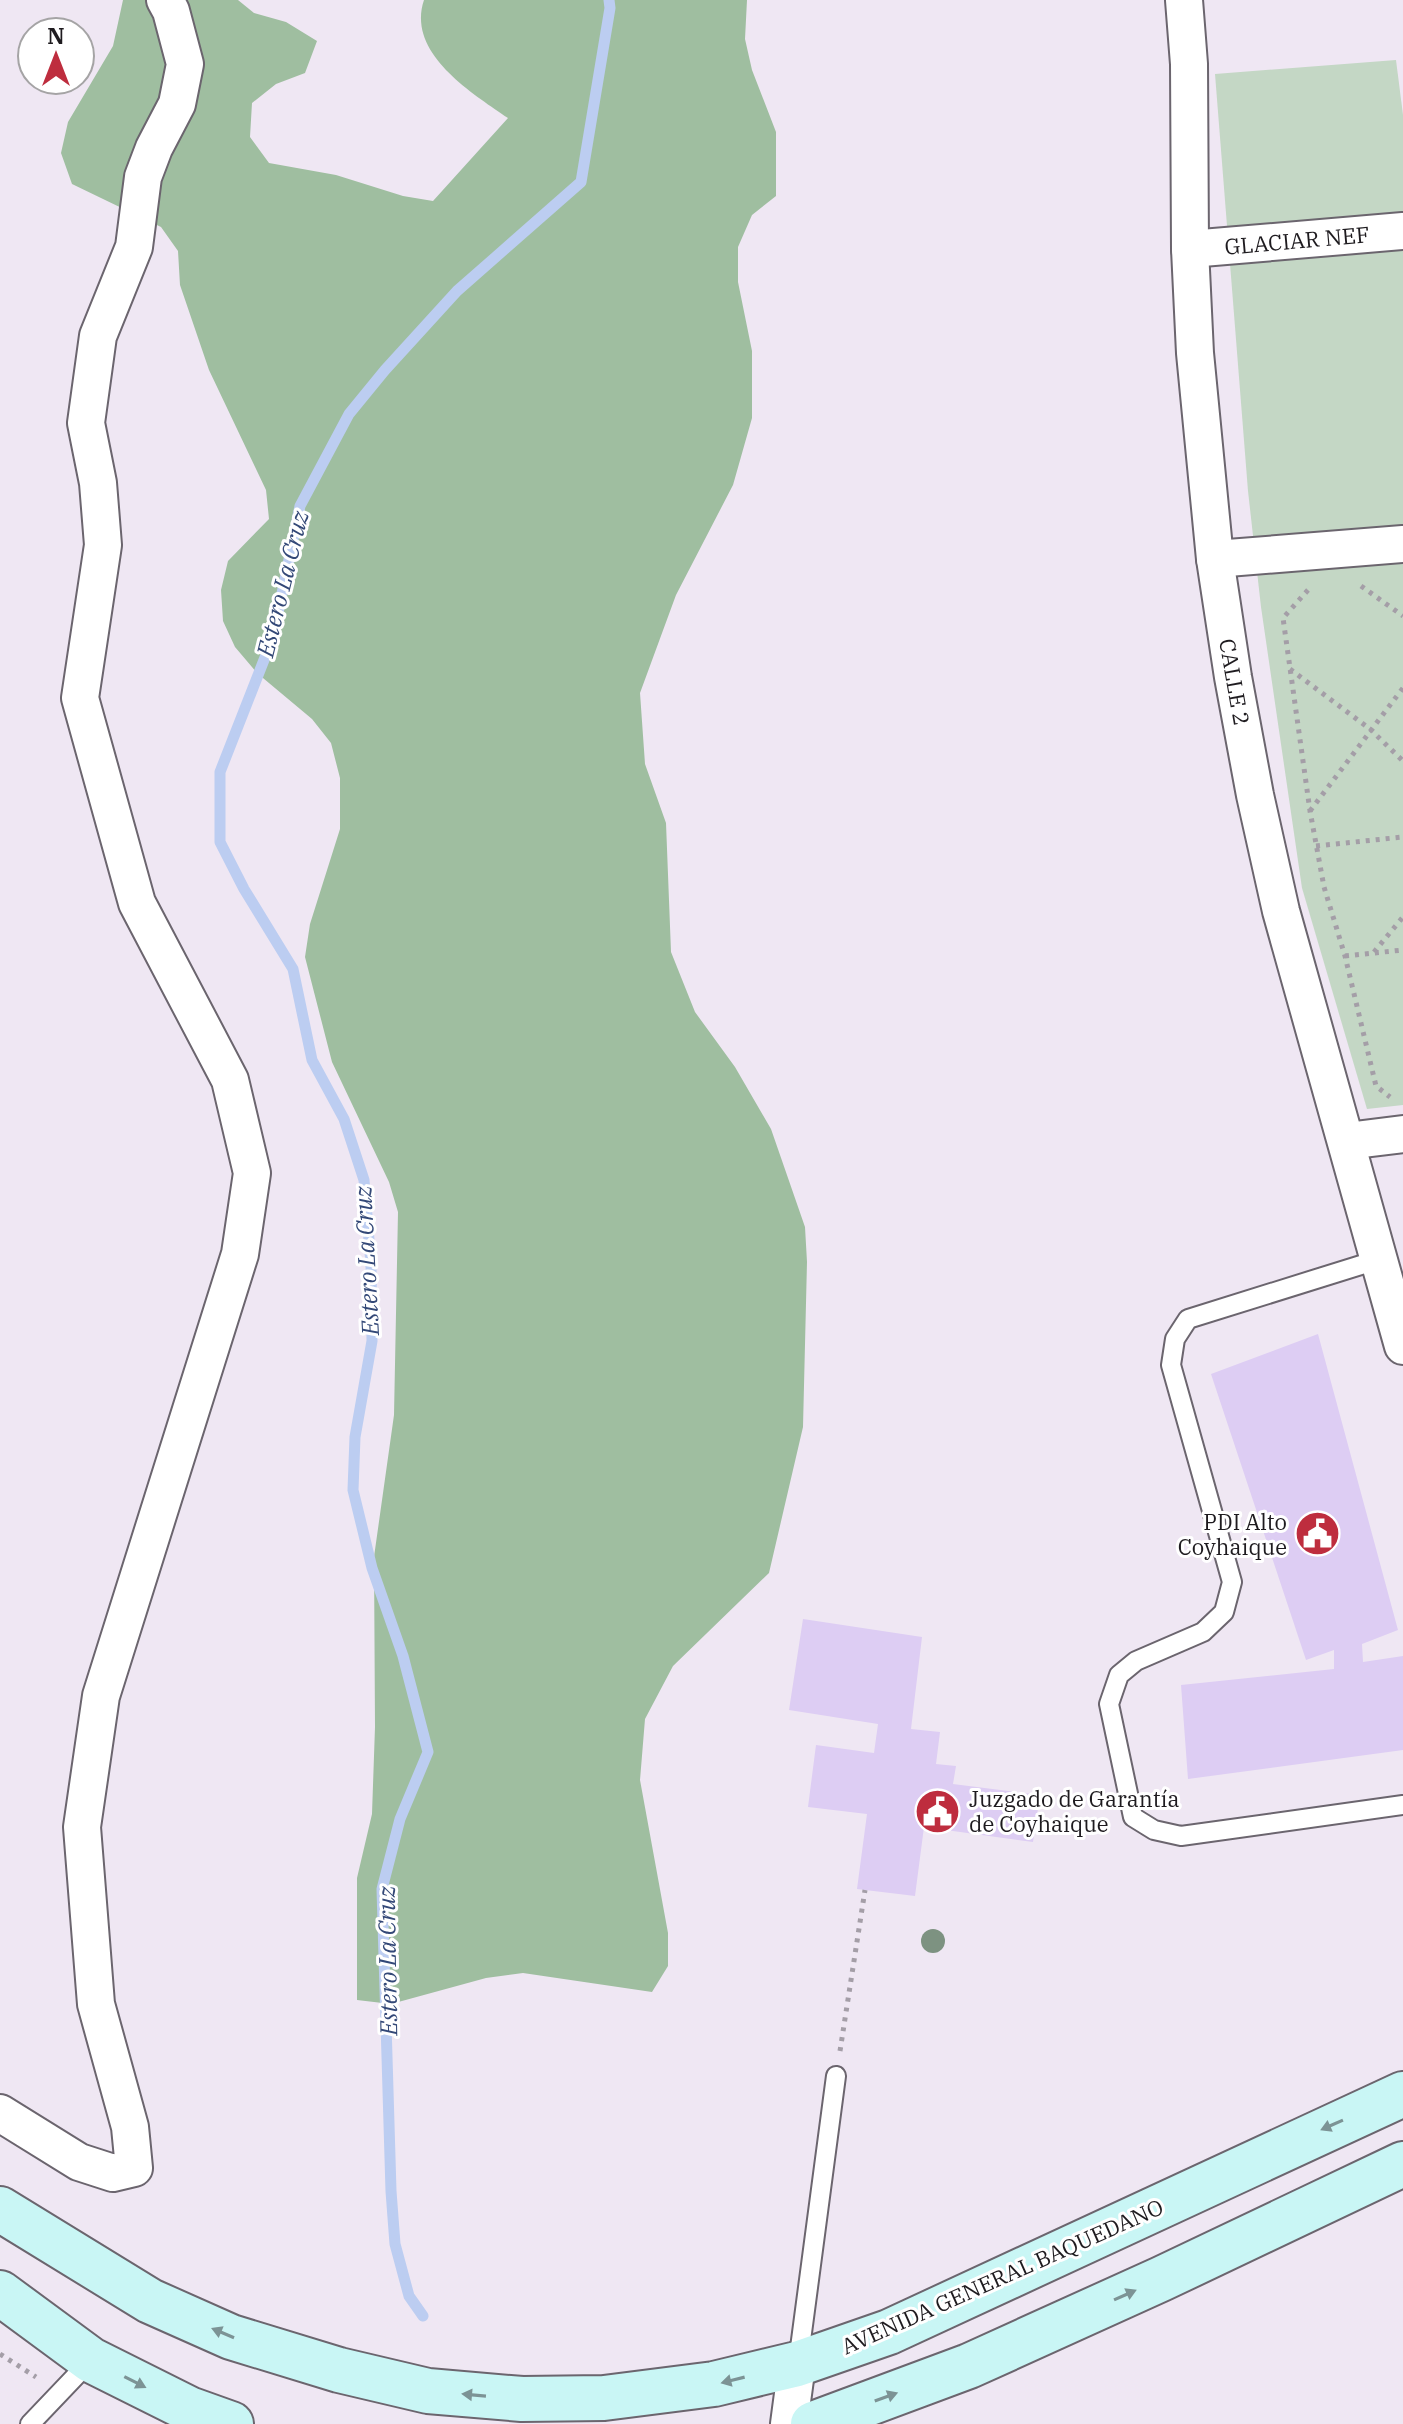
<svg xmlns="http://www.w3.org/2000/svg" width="1403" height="2424" viewBox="0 0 1403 2424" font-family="'IBM Plex Serif',serif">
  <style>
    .green { fill: #c4d7c5 }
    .forest { fill: #9fbea0 }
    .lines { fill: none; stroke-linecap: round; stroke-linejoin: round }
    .stream { stroke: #bccdf1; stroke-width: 11 }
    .building { fill: #ddcdf3 }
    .lane-casing { stroke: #6b656e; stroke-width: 22 }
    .street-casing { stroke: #6b656e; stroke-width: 40 }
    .secondary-casing { stroke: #6b656e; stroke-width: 48 }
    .path { stroke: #a49ea7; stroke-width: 5; stroke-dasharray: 4 6; stroke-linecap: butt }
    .lane { stroke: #fff; stroke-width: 18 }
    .street { stroke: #fff; stroke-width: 36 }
    .secondary { stroke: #c9f6f5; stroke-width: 44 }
    .tree { fill: #7d9281 }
    .oneway { fill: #7c9395 }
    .labels { text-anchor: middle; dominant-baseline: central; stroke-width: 6; stroke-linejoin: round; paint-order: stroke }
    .street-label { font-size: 22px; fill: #1e1b1f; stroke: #fff }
    .poi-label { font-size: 22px; fill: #1e1b1f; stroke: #fff; text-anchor: end }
    .water-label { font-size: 24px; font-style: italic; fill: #334877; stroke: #fff }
  </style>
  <rect width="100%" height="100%" fill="#efe7f3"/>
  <path class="green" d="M 1396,60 L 1403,115 L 1403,1105 L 1367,1109 L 1302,888 L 1261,607 L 1248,491 L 1215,74 Z"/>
  <path class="forest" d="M 123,0 L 238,0 L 254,13 L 286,22 L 317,41 L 305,73 L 276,84 L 252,103 L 250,137 L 269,163 L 336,175 L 403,196 L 433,201 L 508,118 C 472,93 406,53 424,0 L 747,0 L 745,39 L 752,70 L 776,132 L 776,196 L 752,215 L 738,247 L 738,282 L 752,351 L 752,418 L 733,485 L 676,595 L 640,693 L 645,764 L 666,823 L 671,952 L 695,1012 L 735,1067 L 771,1129 L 805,1227 L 807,1262 L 803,1427 L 769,1573 L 673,1666 L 645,1719 L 640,1780 L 668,1933 L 668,1966 L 652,1992 L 523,1973 L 486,1978 L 391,2004 L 357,2000 L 357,1878 L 372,1814 L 375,1727 L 374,1557 L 394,1415 L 398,1212 L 389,1182 L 332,1062 L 305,957 L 310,924 L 340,829 L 340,778 L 331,743 L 312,719 L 257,673 L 235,647 L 223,621 L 221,590 L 228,561 L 269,519 L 266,490 L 209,370 L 180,285 L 178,251 L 161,227 L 72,184 L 61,153 L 68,122 L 113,46 Z"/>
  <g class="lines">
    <path class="stream" d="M 423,2316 L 409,2296 L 395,2244 L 391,2191 L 382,1889 L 400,1819 L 428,1752 L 403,1656 L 372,1568 L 353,1490 L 355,1437 L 372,1341 L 371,1264 L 364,1180 L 344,1119 L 312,1060 L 293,969 L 244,889 L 220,842 L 220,772 L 273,637 L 300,506 L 349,414 L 385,370 L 457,291 L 581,182 L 610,8 L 609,0"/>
  </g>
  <g class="building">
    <path d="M 1318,1334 L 1398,1630 L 1362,1644 L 1363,1662 L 1403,1656 L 1403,1750 L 1188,1779 L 1181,1685 L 1334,1669 L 1334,1650 L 1306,1660 L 1211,1374 Z"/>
    <path d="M 803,1619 L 922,1637 L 911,1729 L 940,1732 L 936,1764 L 956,1766 L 953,1784 L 1040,1795 L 1033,1842 L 924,1827 L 915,1896 L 857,1889 L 867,1814 L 808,1807 L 816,1745 L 874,1753 L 878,1724 L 789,1710 Z"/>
  </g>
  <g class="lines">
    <defs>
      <g id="lane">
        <path d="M 1377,1260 L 1188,1319 L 1175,1339 L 1171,1365 L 1232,1582 L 1224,1612 L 1203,1632 L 1136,1661 L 1119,1675 L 1109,1704 L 1133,1817 L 1154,1830 L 1181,1836 L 1403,1805"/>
        <path d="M 798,2363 L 836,2076"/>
        <path d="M 30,2424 L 91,2360"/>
      </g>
      <g id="street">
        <path d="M 1184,0 L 1189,64 L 1190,249 L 1195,353 L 1215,559 L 1233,677 L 1255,795 L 1281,911 L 1403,1346"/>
        <path d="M 1190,249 L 1403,231"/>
        <path d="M 1215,559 L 1403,544"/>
        <path d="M 1347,1141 L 1403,1134"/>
        <path d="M 0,2113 L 79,2162 L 113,2173 L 134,2168 L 130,2127 L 96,2004 L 82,1827 L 101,1696 L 240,1254 L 252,1173 L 230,1080 L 137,903 L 80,698 L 103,545 L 98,483 L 86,423 L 98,336 L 134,247 L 143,177 L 154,148 L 177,104 L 185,64 L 171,11 L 165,0"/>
        <path d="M 789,2424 L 797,2364"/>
      </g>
      <g id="secondary">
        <path d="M 0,2209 L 150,2301 L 231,2337 L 339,2370 L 428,2391 L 522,2399 L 604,2398 L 714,2384 L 797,2364 L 889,2332 L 1403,2094"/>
        <path d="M 0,2293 L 91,2360 L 189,2409 L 231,2424"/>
        <path d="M 813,2424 L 969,2366 L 1161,2279 L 1403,2164"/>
      </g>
    </defs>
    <use href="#lane" class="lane-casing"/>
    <use href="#street" class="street-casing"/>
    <use href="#secondary" class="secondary-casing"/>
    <g class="path">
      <path d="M 1361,586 L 1403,616"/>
      <path d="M 1308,590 L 1283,618 L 1310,811 L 1324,887 L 1345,956 L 1376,1086 L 1390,1097"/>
      <path d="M 1290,669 L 1370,729 L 1403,761"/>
      <path d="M 1310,811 L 1403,688"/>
      <path d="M 1316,846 L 1403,837"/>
      <path d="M 1374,952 L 1403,917"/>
      <path d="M 1345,956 L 1403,950"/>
      <path d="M 840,2051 L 865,1890"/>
      <path d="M 0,2354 L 36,2377"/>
    </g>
    <use href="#lane" class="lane"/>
    <use href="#street" class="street"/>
    <use href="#secondary" class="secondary"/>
  </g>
  <circle class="tree" cx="933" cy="1941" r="12"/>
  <defs><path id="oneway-solid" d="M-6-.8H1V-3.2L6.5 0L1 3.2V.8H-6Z" transform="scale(2)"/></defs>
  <g class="oneway">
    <use href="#oneway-solid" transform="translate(1332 2125) rotate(156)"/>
    <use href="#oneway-solid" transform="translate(1125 2295) rotate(-24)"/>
    <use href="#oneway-solid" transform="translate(223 2333) rotate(-157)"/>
    <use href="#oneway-solid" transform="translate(733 2380) rotate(166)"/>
    <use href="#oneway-solid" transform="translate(135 2382) rotate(27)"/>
    <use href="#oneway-solid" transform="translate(474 2395) rotate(-175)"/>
    <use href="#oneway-solid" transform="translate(886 2397) rotate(-20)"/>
  </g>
  <defs>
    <symbol id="civic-disc" viewBox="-11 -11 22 22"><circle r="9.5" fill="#be2d3e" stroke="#fff"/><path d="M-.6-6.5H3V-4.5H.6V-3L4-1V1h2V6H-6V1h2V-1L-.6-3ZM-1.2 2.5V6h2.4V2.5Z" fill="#fff"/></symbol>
  </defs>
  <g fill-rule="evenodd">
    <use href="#civic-disc" x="1292" y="1508" width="51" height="51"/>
    <use href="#civic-disc" x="912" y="1786" width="51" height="51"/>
  </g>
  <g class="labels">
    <g class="street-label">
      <text transform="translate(1297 240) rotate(-5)">GLACIAR NEF</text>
      <text transform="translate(1235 682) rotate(80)">CALLE 2</text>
      <text transform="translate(1002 2276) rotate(-24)">AVENIDA GENERAL BAQUEDANO</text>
    </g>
    <g class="poi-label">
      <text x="1287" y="1521">PDI Alto<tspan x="1287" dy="25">Coyhaique</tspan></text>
      <text x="969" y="1798" text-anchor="start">Juzgado de Garantía<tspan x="969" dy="25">de Coyhaique</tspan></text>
    </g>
    <g class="water-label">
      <text transform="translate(282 584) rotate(-76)">Estero La Cruz</text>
      <text transform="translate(366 1261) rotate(-93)">Estero La Cruz</text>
      <text transform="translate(387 1961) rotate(-91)">Estero La Cruz</text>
    </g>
  </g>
  <g transform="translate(56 56)"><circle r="38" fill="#ffffff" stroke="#a5a4a5" stroke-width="2"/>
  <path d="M0-6L14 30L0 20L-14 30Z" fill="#be2d3e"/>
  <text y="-12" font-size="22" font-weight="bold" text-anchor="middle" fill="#1e1b1f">N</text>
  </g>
</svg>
